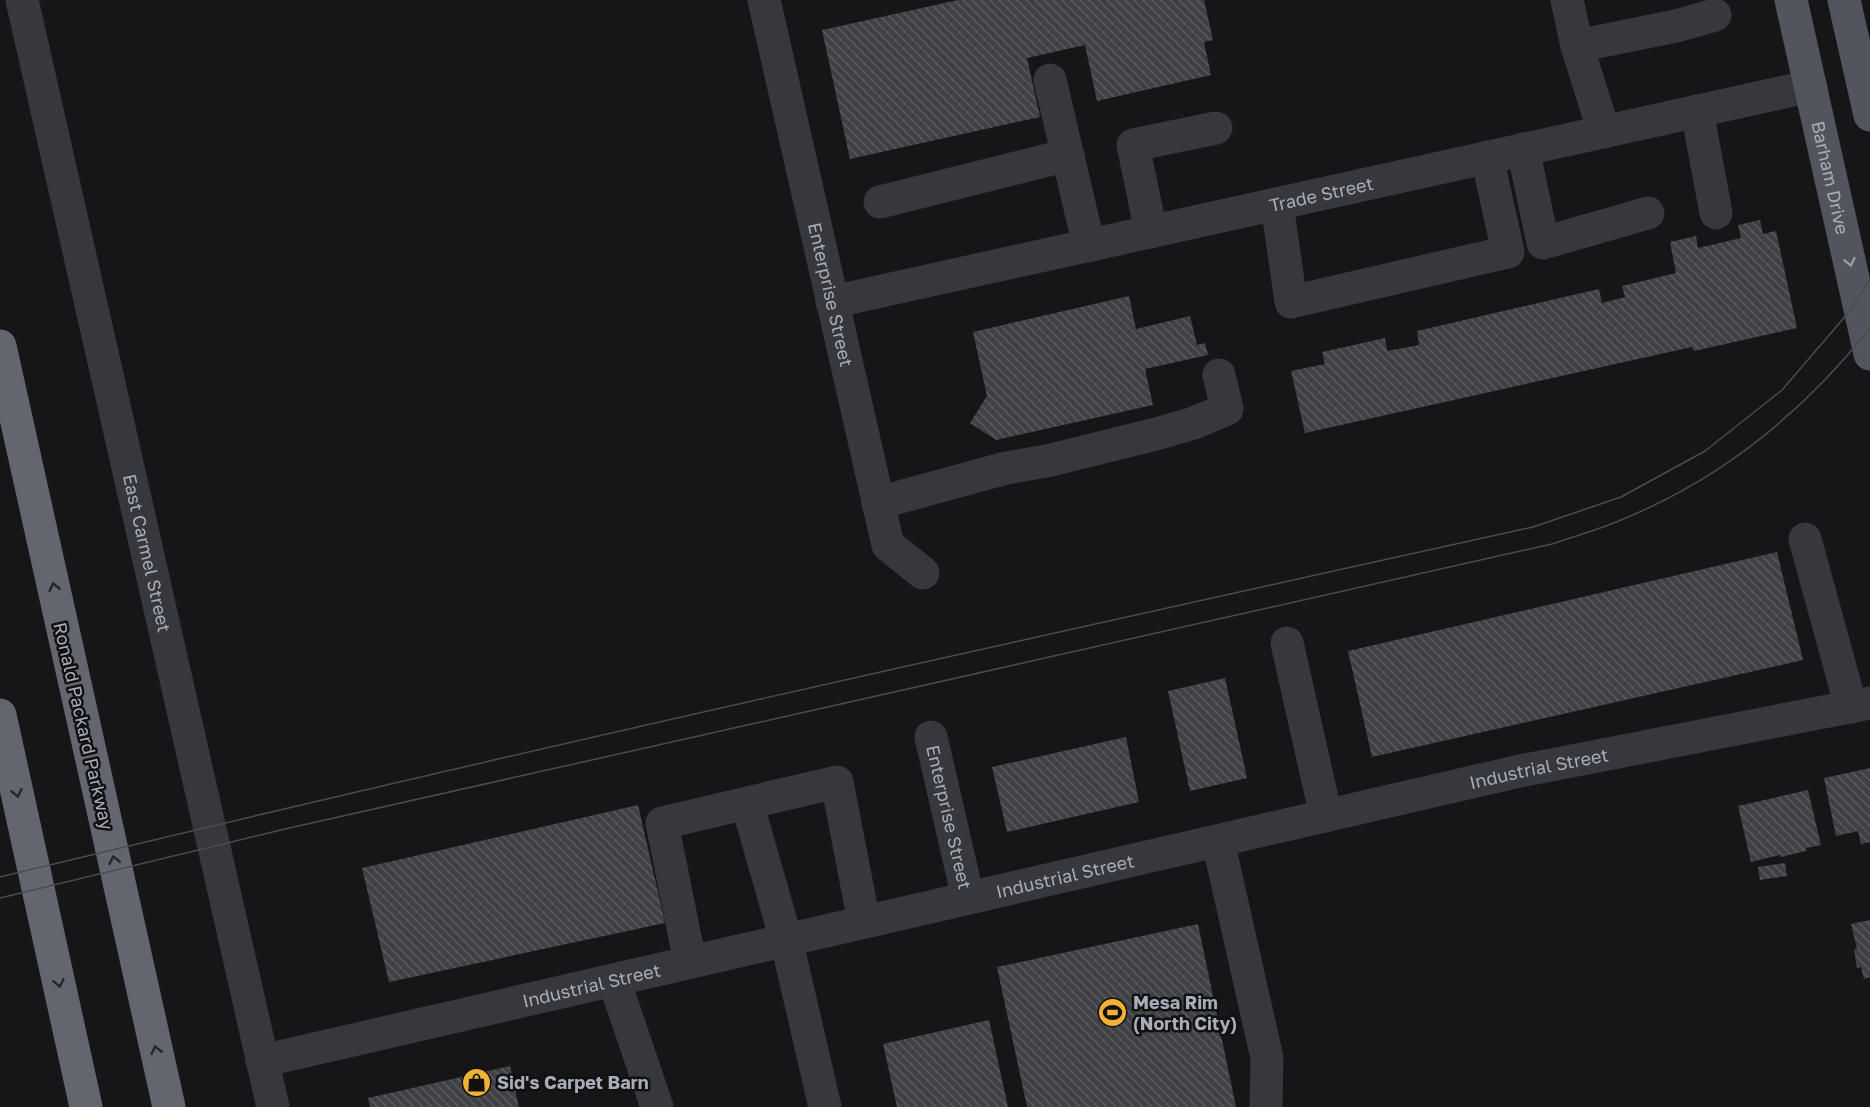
<svg xmlns="http://www.w3.org/2000/svg" width="1870" height="1107" viewBox="0 0 1870 1107" font-family="'Golos Text',sans-serif">
  <style>
    .building { fill: url(#building-back-hatch) }
    .lines { fill: none; stroke-linecap: round; stroke-linejoin: round }
    .minor { stroke: #37383d; stroke-width: 33 }
    .major { stroke: #53555c; stroke-width: 33 }
    .highway { stroke: #63666e; stroke-width: 33 }
    .tram { stroke: #4a4c52; stroke-width: 1.5 }
    .oneway { stroke: #979ba6 }
    .oneway2 { stroke: #26262a }
    .labels { text-anchor: middle; dominant-baseline: central; stroke-width: 5; stroke-linejoin: round; paint-order: stroke }
    .street-label { font-size: 18px; fill: #a8adb8; stroke: #111113 }
    .poi-label { font-size: 18px; font-weight: bold; fill: #a8adb8; stroke: #111113; text-anchor: start }
  </style>
  <defs>
    <pattern id="building-back-hatch" width="6" height="6" patternUnits="userSpaceOnUse" patternTransform="scale(1.5)"><rect width="6" height="6" fill="#404145"/><path d="M-1 5l2 2M0 0l6 6M5-1l2 2" fill="none" stroke="#595a5e"/></pattern>
  </defs>
  <rect width="100%" height="100%" fill="#161618"/>
  <g class="building">
    <path d="M 958,0 L 1204,0 L 1213,40 L 1204,42 L 1211,75 L 1097,101 L 1085,45 L 1027,58 L 1040,117 L 850,159 L 822,30 Z"/>
    <path d="M 1760,220 L 1763,234 L 1776,231 L 1797,328 L 1694,351 L 1692,347 L 1305,433 L 1291,371 L 1325,364 L 1322,352 L 1385,338 L 1387,351 L 1419,345 L 1417,331 L 1599,289 L 1602,303 L 1625,297 L 1622,286 L 1676,273 L 1670,242 L 1696,236 L 1698,248 L 1741,238 L 1738,225 Z"/>
    <path d="M 1129,296 L 1136,329 L 1190,316 L 1197,345 L 1205,343 L 1208,355 L 1145,369 L 1153,405 L 996,440 L 970,423 L 987,396 L 973,332 Z"/>
    <path d="M 1777,552 L 1803,660 L 1372,757 L 1348,651 Z"/>
    <path d="M 1225,678 L 1247,778 L 1190,791 L 1168,691 Z"/>
    <path d="M 1126,737 L 1139,802 L 1007,832 L 992,767 Z"/>
    <path d="M 1870,768 L 1870,842 L 1861,844 L 1858,831 L 1836,836 L 1824,778 Z"/>
    <path d="M 1808,790 L 1821,845 L 1806,848 L 1806,851 L 1781,857 L 1780,855 L 1751,862 L 1738,806 Z"/>
    <path d="M 638,805 L 665,923 L 389,982 L 362,868 Z"/>
    <path d="M 1785,863 L 1787,876 L 1760,880 L 1758,867 Z"/>
    <path d="M 1870,920 L 1870,977 L 1864,979 L 1861,967 L 1857,968 L 1854,949 L 1857,949 L 1851,924 Z"/>
    <path d="M 1198,924 L 1236,1107 L 1027,1107 L 997,967 Z"/>
    <path d="M 989,1020 L 1008,1107 L 897,1107 L 883,1044 Z"/>
    <path d="M 510,1066 L 519,1107 L 370,1107 L 368,1098 Z"/>
  </g>
  <g class="lines">
    <g class="minor">
      <path id="s1" d="M 22,0 L 273,1107"/>
      <path id="s2" d="M 764,0 L 888,545 L 923,573"/>
      <path d="M 1567,0 L 1577,46 L 1676,26 L 1715,15"/>
      <path d="M 1577,46 L 1604,132"/>
      <path d="M 1050,80 L 1089,246"/>
      <path d="M 1697,111 L 1716,213"/>
      <path d="M 1523,149 L 1543,243 L 1648,213"/>
      <path d="M 880,202 L 1068,155"/>
      <path d="M 1277,204 L 1291,302 L 1508,252 L 1487,157"/>
      <path d="M 1151,232 L 1133,145 L 1216,128"/>
      <path id="s3" d="M 832,302 L 1811,86"/>
      <path d="M 878,503 L 1006,468 L 1047,461 L 1156,434 L 1194,423 L 1227,409 L 1219,375"/>
      <path d="M 1805,539 L 1851,707"/>
      <path d="M 1287,643 L 1326,816"/>
      <path id="s4" d="M 931,737 L 968,898"/>
      <path d="M 747,803 L 786,939 L 825,1107"/>
      <path d="M 1218,841 L 1267,1058 L 1266,1107"/>
      <path d="M 690,962 L 662,823 L 837,782 L 864,922"/>
      <path d="M 614,980 L 657,1107"/>
      <path id="s5" d="M 262,1061 L 1520,771 L 1870,703"/>
    </g>
    <g class="major">
      <path id="s6" d="M 1791,0 L 1870,354"/>
      <path d="M 1844,0 L 1870,115"/>
    </g>
    <g class="highway">
      <path d="M 0,346 L 169,1107"/>
      <path d="M 0,715 L 86,1107"/>
    </g>
    <g class="tram">
      <path d="M 0,877 C 510,753 1021,640 1533,527 L 1621,497 L 1705,451 L 1782,390 L 1849,312 L 1870,279"/>
      <path d="M 0,898 L 285,829 L 1552,544 C 1575,536 1598,530 1621,520 C 1721,479 1803,413 1870,328"/>
    </g>
  </g>
  <defs><path id="oneway-chevron" d="M-2-3.5L2.5 0L-2 3.5" fill="none" stroke-width="1.6" stroke-linecap="round" stroke-linejoin="round" transform="scale(1.5)"/></defs>
  <use class="oneway" href="#oneway-chevron" transform="translate(1850 262) rotate(78)"/>
  <g class="oneway2">
    <use href="#oneway-chevron" transform="translate(54 587) rotate(-103)"/>
    <use href="#oneway-chevron" transform="translate(17 793) rotate(78)"/>
    <use href="#oneway-chevron" transform="translate(114 860) rotate(-103)"/>
    <use href="#oneway-chevron" transform="translate(59 983) rotate(78)"/>
    <use href="#oneway-chevron" transform="translate(156 1050) rotate(-103)"/>
  </g>
  <defs>
    <symbol id="stadium-disc" viewBox="-11 -11 22 22"><circle r="9.5" fill="#f2b134" stroke="#111113"/><path d="M0-5a6.5 5 0 1 0 0 10a6.5 5 0 1 0 0-10ZM-3.5-1.8h7v3.6h-7Z" fill="#111"/></symbol>
    <symbol id="shop-disc" viewBox="-11 -11 22 22"><circle r="9.5" fill="#f2b134" stroke="#111113"/><path d="M-5-2.5h2.3a2.7 3.5 0 0 1 5.4 0H5L5.5 6h-11ZM-1.5-2.5h3a1.5 2.3 0 0 0-3 0Z" fill="#111"/></symbol>
  </defs>
  <g fill-rule="evenodd">
    <use href="#stadium-disc" x="1096" y="996" width="33" height="33"/>
    <use href="#shop-disc" x="460" y="1066" width="33" height="33"/>
  </g>
  <g class="labels">
    <g class="street-label">
      <text stroke="none"><textPath href="#s6" startOffset="182">Barham Drive</textPath></text>
      <text stroke="none"><textPath href="#s3" startOffset="501">Trade Street</textPath></text>
      <text stroke="none"><textPath href="#s2" startOffset="302">Enterprise Street</textPath></text>
      <text stroke="none"><textPath href="#s1" startOffset="567">East Carmel Street</textPath></text>
      <text transform="translate(84 726) rotate(77)">Ronald Packard Parkway</text>
      <text stroke="none"><textPath href="#s5" startOffset="1310">Industrial Street</textPath></text>
      <text stroke="none"><textPath href="#s4" startOffset="82">Enterprise Street</textPath></text>
      <text stroke="none"><textPath href="#s5" startOffset="824">Industrial Street</textPath></text>
      <text stroke="none"><textPath href="#s5" startOffset="338">Industrial Street</textPath></text>
    </g>
    <g class="poi-label">
      <text x="1133" y="1002">Mesa Rim<tspan x="1133" dy="21">(North City)</tspan></text>
      <text x="497" y="1082">Sid's Carpet Barn</text>
    </g>
  </g>
</svg>
